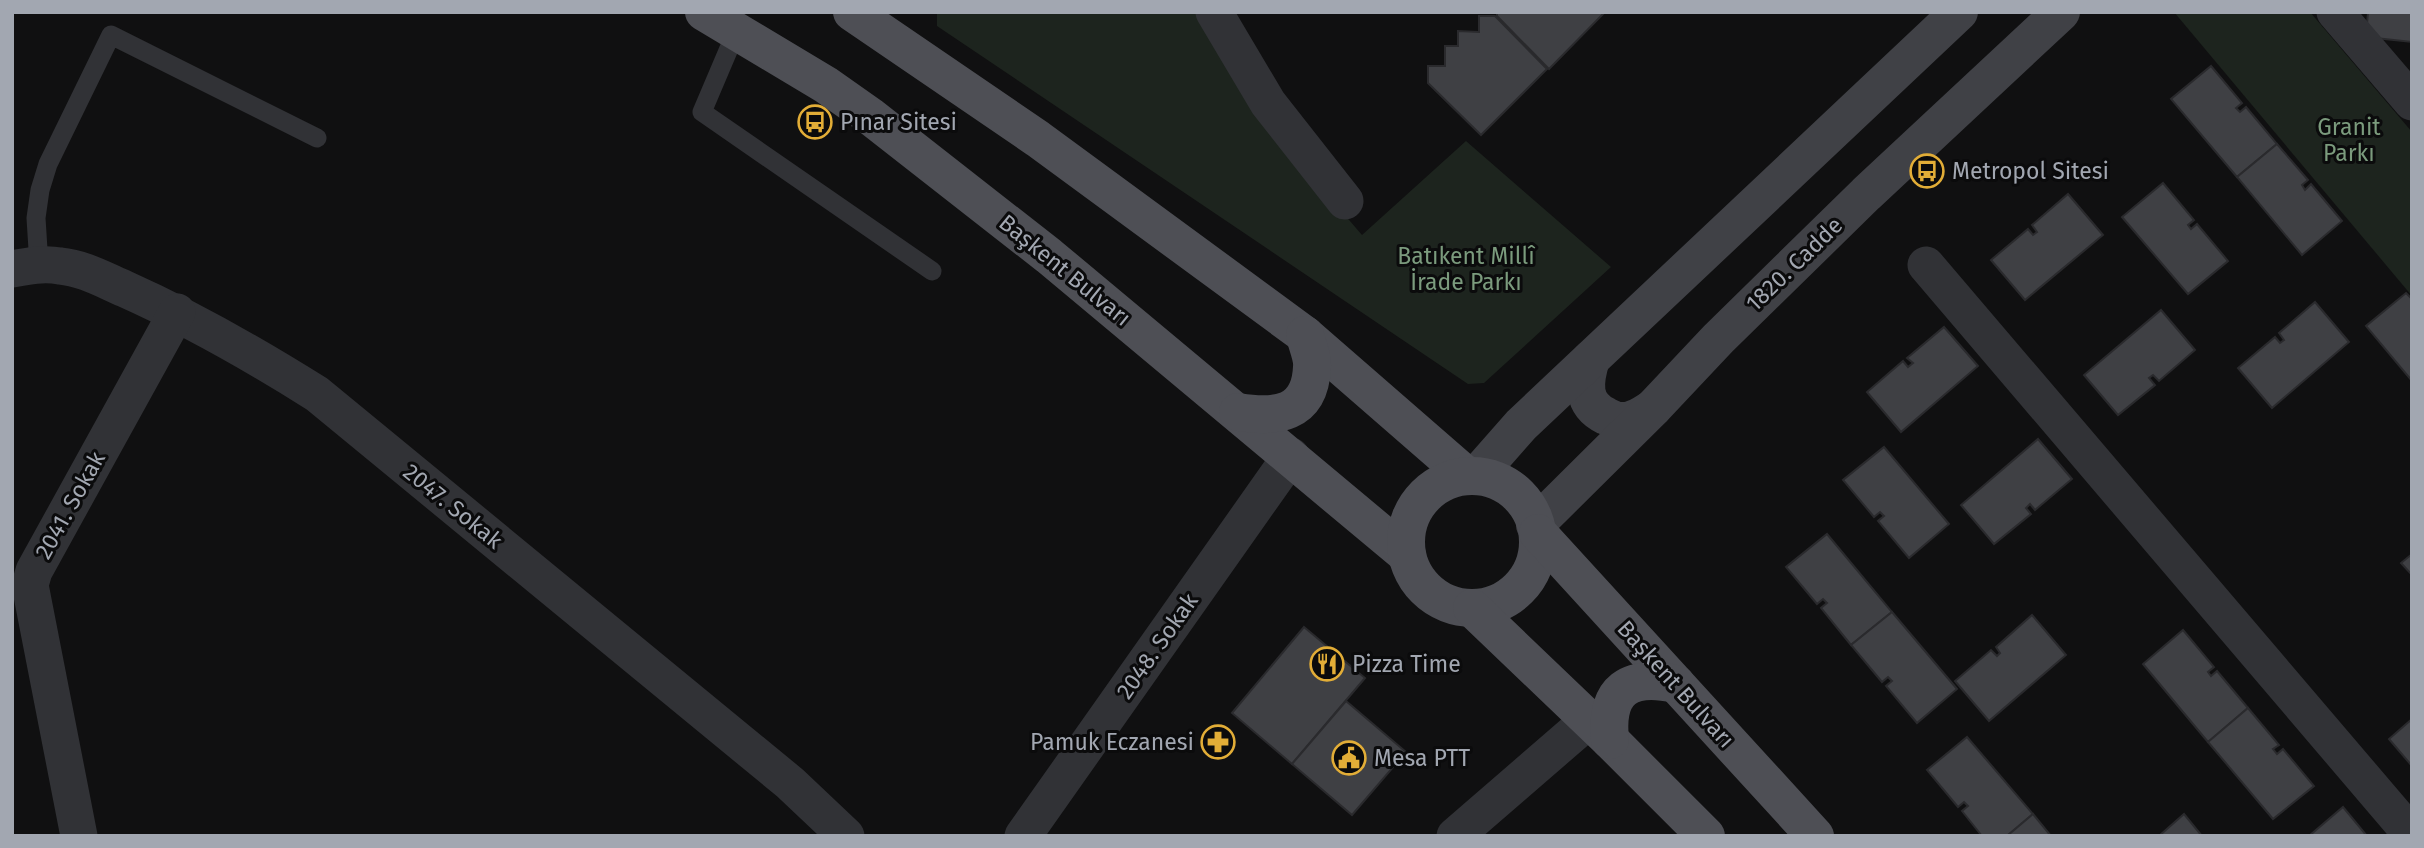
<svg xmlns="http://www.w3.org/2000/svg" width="2424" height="848" viewBox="0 0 2424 848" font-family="'Fira Sans',sans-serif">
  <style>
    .green { fill: #1d241e }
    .building { fill: #3f4044; stroke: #2a2a2d; stroke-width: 2 }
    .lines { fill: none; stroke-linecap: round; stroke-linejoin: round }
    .service { stroke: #313236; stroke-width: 19 }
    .minor { stroke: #313236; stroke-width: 37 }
    .secondary { stroke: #404146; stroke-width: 38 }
    .primary { stroke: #4e4f55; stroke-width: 38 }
    .labels { text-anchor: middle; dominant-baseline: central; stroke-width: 6; stroke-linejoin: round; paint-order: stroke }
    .poi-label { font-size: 23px; fill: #a2a7b1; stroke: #0b0b0c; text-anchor: start }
    .park-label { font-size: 23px; fill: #7b9b7d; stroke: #0b0b0c }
    .street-label { font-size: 23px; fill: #a2a7b1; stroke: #0b0b0c }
  </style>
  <rect width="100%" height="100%" fill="#101011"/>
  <g class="green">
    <path d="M 937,12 L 1206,12 L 1263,120 L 1362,235 L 1466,141 L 1611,267 L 1484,383 L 1468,384 L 937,26 Z"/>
    <path d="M 2174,12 L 2310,12 L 2412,132 L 2412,296 Z"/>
  </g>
  <g class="building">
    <path d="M 1497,12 L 1605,12 L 1549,69 L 1497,16 Z"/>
    <path d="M 2368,12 L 2412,12 L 2412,42 L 2366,37 Z"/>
    <path d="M 1479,16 L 1495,16 L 1547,69 L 1481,135 L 1428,83 L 1428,66 L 1445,66 L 1445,46 L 1458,46 L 1458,31 L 1479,32 Z"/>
    <path d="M 2211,66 L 2242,103 L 2236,108 L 2240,112 L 2246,107 L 2277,144 L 2237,177 L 2171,99 Z"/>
    <path d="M 2277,144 L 2308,180 L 2302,185 L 2305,190 L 2311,184 L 2342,221 L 2302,255 L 2237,177 Z"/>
    <path d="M 2163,183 L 2194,220 L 2188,225 L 2191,229 L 2197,224 L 2228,261 L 2188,294 L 2122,217 Z"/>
    <path d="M 2068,194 L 2103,235 L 2025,300 L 1991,260 L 2028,229 L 2033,235 L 2037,232 L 2032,225 Z"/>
    <path d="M 2406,293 L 2412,299 L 2412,381 L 2366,326 Z"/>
    <path d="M 2315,302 L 2349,342 L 2272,408 L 2238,368 L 2275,337 L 2280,343 L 2284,340 L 2279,333 Z"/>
    <path d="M 2161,310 L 2195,350 L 2159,381 L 2153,375 L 2149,378 L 2155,385 L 2118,415 L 2084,375 Z"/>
    <path d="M 1944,327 L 1978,366 L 1901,432 L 1867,392 L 1903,361 L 1908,367 L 1913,363 L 1907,358 Z"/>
    <path d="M 2038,439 L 2072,479 L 2035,510 L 2030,504 L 2026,508 L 2031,514 L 1994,544 L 1961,505 Z"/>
    <path d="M 1884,447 L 1949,524 L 1909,558 L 1878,521 L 1884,516 L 1880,512 L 1874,517 L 1843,480 Z"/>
    <path d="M 1827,534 L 1892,612 L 1851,645 L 1821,608 L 1827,603 L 1823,599 L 1817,604 L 1786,567 Z"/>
    <path d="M 2412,554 L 2412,575 L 2401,563 Z"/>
    <path d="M 1892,612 L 1957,689 L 1917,723 L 1886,686 L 1892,681 L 1888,677 L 1882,682 L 1851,645 Z"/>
    <path d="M 2032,615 L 2066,655 L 1989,721 L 1955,681 L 1991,650 L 1997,656 L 2000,653 L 1996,647 Z"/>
    <path d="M 1304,627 L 1365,678 L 1292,764 L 1232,713 Z"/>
    <path d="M 2183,630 L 2214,667 L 2208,672 L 2211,676 L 2217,671 L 2248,708 L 2208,742 L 2143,664 Z"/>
    <path d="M 1346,701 L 1406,752 L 1352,815 L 1292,764 Z"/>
    <path d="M 2248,708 L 2279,745 L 2273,749 L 2277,754 L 2283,749 L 2314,786 L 2273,819 L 2208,742 Z"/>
    <path d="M 2412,719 L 2412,766 L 2389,739 Z"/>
    <path d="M 1967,737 L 2033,814 L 2007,836 L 1982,836 L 1962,811 L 1968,806 L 1964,802 L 1958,807 L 1927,770 Z"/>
    <path d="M 2343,807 L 2367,836 L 2309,836 Z"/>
    <path d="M 2033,814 L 2051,836 L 2007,836 Z"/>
    <path d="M 2184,814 L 2202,836 L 2159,836 Z"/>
  </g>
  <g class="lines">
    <g class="service">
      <path d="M 736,32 L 702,112 L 932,271"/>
      <path d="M 39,265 L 36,218 L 40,190 L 48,164 L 111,35 L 317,138"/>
    </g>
    <g class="minor">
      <path d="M 1214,12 L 1268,103 L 1345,201"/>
      <path d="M 2335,12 L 2412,102"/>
      <path d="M 1926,265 L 2412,835"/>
      <path d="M 12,269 C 28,266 44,263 60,266 C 83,268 104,280 125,289 C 192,319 255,355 317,394 L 790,783 L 846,836"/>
      <path d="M 79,836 L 30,585 L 34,571 L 177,312"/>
      <path d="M 1023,836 L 1291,456"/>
      <path d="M 1455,836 L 1589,720"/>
    </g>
    <g class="secondary">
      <path d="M 1591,359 C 1584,382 1581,404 1606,416 C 1615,421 1624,423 1633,419 C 1640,417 1647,412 1653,408"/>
      <path d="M 1477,475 L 1521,425 L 1959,12"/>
      <path d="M 1535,525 L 1653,408 L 1718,339 L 1866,194 L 2061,12"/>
    </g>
    <g class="primary">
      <path d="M 704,12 L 826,85 L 870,116 L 1049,256 L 1407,555"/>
      <path d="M 852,12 L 1038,139 L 1305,335 L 1467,476"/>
      <path d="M 1238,412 C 1276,418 1310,415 1312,367 C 1313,357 1307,345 1305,335"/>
      <circle cx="1472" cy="542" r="66"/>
      <path d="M 1538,533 L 1815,836"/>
      <path d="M 1472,608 L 1610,740 L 1706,836"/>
      <path d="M 1610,740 C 1605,689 1629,674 1676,684"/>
    </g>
  </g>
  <defs>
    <symbol id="bus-ring" viewBox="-11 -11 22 22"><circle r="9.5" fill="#0b0b0c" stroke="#e2ad37" stroke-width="1.5"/><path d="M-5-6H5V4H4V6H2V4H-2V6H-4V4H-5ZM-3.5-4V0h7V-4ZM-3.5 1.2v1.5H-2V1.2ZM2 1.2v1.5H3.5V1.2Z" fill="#e2ad37"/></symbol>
    <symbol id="restaurant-ring" viewBox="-11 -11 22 22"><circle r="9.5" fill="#0b0b0c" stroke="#e2ad37" stroke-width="1.5"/><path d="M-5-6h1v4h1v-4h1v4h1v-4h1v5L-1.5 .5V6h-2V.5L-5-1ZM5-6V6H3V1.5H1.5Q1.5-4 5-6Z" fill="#e2ad37"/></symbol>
    <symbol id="pharmacy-ring" viewBox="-11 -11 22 22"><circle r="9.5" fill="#0b0b0c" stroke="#e2ad37" stroke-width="1.5"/><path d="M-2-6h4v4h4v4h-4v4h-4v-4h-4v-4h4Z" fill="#e2ad37"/></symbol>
    <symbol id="civic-ring" viewBox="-11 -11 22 22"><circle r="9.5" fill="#0b0b0c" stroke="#e2ad37" stroke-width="1.5"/><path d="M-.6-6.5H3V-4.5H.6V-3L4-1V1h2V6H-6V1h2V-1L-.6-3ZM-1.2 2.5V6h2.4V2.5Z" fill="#e2ad37"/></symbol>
  </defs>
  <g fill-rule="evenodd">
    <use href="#bus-ring" x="796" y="103" width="38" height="38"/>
    <use href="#bus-ring" x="1908" y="152" width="38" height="38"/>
    <use href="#restaurant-ring" x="1308" y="645" width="38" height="38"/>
    <use href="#pharmacy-ring" x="1199" y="723" width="38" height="38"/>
    <use href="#civic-ring" x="1330" y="739" width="38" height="38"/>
  </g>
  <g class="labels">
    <g class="poi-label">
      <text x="840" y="122">Pınar Sitesi</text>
      <text x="1952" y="171">Metropol Sitesi</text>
      <text x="1352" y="664">Pizza Time</text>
      <text x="1194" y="742" text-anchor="end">Pamuk Eczanesi</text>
      <text x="1374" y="758">Mesa PTT</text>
    </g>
    <g class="park-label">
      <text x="2349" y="127">Granit<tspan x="2349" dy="26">Parkı</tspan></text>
      <text x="1466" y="256">Batıkent Millî<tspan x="1466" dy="26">İrade Parkı</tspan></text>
    </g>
    <g class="street-label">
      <text transform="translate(1794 264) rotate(-44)">1820. Cadde</text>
      <text transform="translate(1065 270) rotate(39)">Başkent Bulvarı</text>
      <text transform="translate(70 505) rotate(-61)">2041. Sokak</text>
      <text transform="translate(453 506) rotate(39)">2047. Sokak</text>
      <text transform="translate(1157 646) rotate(-55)">2048. Sokak</text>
      <text transform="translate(1676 684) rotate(48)">Başkent Bulvarı</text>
    </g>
  </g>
  <rect width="2424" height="848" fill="none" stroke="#a2a7b1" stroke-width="28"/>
</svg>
